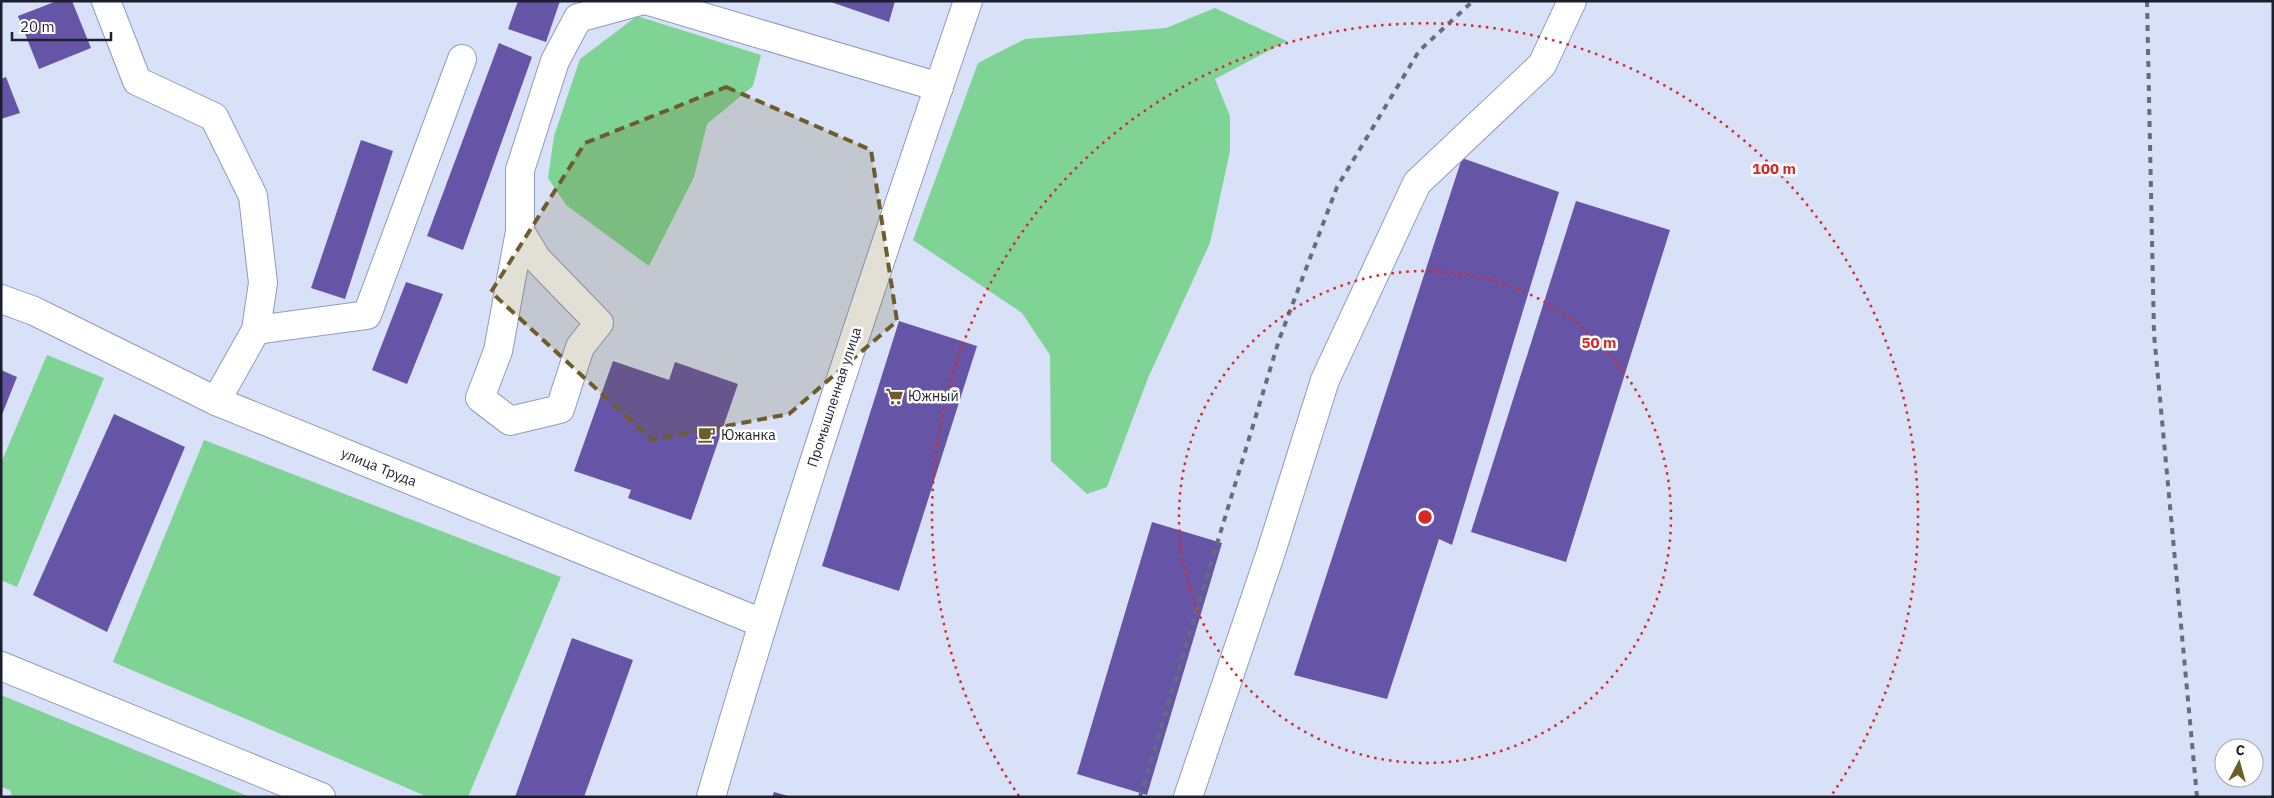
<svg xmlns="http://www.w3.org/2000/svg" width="2274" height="798" viewBox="0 0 2274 798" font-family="'IBM Plex Sans',sans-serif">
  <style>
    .green { fill: #7fd495 }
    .building { fill: #6654a6 }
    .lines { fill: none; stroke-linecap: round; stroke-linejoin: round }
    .minor-casing { stroke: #8f9bc0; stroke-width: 30 }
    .major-casing { stroke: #8f9bc0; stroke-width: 30 }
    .minor { stroke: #fff; stroke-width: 28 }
    .major { stroke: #fff; stroke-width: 28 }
    .rail { stroke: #676d7e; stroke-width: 4; stroke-dasharray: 6 6; stroke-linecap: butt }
    .marked { fill: #6e5d2b; fill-opacity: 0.2; stroke: #6e5d2b; stroke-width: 4; stroke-dasharray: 10 6; stroke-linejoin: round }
    .ring { fill: none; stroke: #d62828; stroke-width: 2.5; stroke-dasharray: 2.5 5 }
    .labels { text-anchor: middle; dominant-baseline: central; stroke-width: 5; stroke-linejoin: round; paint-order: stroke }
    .poi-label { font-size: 14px; fill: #1c202e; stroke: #fff; text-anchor: start }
    .street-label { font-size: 14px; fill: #1c202e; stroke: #fff }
    .centre { fill: #d62828; stroke: #fff; stroke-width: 2.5 }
    .ring-label { font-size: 15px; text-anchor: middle; font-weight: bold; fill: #d62828; stroke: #fff; stroke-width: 5; stroke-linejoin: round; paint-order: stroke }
  </style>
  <rect width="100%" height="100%" fill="#d9e1f8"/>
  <g class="green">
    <path d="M 1215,8 L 1287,41 L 1215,79 L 1230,116 L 1230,151 L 1210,243 L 1148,378 L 1107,487 L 1087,494 L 1051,461 L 1050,355 L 1022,313 L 913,240 L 978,63 L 1025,39 L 1166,28 Z"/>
    <path d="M 637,16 L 761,55 L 753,86 L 707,124 L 694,177 L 649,266 L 566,205 L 548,178 L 554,136 L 580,59 Z"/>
    <path d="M 47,355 L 104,378 L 17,587 L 1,580 L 1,463 Z"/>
    <path d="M 204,440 L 561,577 L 468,797 L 428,797 L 113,662 Z"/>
    <path d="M 1,695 L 250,797 L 12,797 L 10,790 L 1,787 Z"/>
  </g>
  <g class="building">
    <path d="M 57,1 L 72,1 L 91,48 L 39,69 L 18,16 Z"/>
    <path d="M 518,1 L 560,1 L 546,42 L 508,29 Z"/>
    <path d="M 828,1 L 895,1 L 889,22 Z"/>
    <path d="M 499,43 L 532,57 L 463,250 L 427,236 Z"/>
    <path d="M 6,77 L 20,113 L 1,119 L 1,79 Z"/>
    <path d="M 361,140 L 393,151 L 345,299 L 311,288 Z"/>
    <path d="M 1462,158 L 1559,192 L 1452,545 L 1439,539 L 1387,699 L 1294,675 Z"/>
    <path d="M 1576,201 L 1670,230 L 1566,562 L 1471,532 Z"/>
    <path d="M 406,282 L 443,294 L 407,384 L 372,370 Z"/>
    <path d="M 899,321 L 977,346 L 899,591 L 822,566 Z"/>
    <path d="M 613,361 L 669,380 L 675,362 L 738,384 L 691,520 L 628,498 L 631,490 L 574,471 Z"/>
    <path d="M 1,370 L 17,377 L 1,417 Z"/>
    <path d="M 114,414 L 185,447 L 107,632 L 33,595 Z"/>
    <path d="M 1152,522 L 1222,543 L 1147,795 L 1077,774 Z"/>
    <path d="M 572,638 L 633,660 L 584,797 L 515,797 Z"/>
    <path d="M 774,792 L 788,796 L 788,797 L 772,797 Z"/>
  </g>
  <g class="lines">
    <defs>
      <g id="minor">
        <path d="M 106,1 L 137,81 L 214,117 L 253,196 L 263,283 L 256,330 L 216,401"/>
        <path d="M 649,1 L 939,87"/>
        <path d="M 520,231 L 537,259 L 599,323 L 580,347 L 560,409 L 510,421 L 480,398 L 498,351 L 520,231 L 520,170 L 555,61 L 578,18 L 640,1"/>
        <path d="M 1,299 L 34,311 L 216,401 L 762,623"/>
        <path d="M 256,330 L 367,315 L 462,59"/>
        <path d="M 1,666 L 321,797"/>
        <path d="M 1188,797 L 1271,552 L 1325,380 L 1417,183 L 1542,65 L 1572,1"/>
      </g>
      <path id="major" d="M 711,797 C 789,529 878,265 968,1"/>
    </defs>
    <use href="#minor" class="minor-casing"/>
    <use href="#major" class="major-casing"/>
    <use href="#minor" class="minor"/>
    <use href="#major" class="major"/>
    <g class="rail">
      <path d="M 2147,1 L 2154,334 L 2197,797"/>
      <path d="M 1140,797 L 1279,340 L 1337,187 L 1419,51 L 1473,1"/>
    </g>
  </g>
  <path class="marked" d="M 726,87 L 871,150 L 897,321 L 789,414 L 652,440 L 491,292 L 585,143 Z"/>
  <g class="ring">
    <circle cx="1425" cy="517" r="246"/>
    <path d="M1019 796A493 493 0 1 1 1831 796"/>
  </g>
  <defs>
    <symbol id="supermarket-bare" viewBox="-9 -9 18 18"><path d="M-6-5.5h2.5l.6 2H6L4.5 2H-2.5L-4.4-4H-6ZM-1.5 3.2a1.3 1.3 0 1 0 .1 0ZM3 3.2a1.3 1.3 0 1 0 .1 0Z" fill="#6e5d2b" stroke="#fff" stroke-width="2.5" paint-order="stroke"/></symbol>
    <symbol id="cafe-bare" viewBox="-9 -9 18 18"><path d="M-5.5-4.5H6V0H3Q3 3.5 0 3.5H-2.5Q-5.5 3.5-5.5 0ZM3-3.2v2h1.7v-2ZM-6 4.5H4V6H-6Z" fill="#6e5d2b" stroke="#fff" stroke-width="2.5" paint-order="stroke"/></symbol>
  </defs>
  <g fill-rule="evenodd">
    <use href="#supermarket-bare" x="882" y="384" width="25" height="25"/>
    <use href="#cafe-bare" x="694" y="422" width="25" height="25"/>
  </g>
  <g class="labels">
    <g class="poi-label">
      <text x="908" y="396">Южный</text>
      <text x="721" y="435">Южанка</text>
    </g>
    <g class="street-label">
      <text transform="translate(834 397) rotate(-72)">Промышленная улица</text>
      <text transform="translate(379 467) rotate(22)">улица Труда</text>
    </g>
  </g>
  <circle cx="1425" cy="517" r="8" class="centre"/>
  <g class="ring-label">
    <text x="1774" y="174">100 m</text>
    <text x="1599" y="348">50 m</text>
  </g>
  <rect width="2274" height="798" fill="none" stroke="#1c202e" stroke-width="5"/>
  <g transform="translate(2239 763) rotate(6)"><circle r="24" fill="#ffffff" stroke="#a4a6ab"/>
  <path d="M0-4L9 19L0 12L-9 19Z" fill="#6e5d2b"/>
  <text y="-8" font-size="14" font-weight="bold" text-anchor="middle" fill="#1c202e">С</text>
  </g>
  <path d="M12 32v8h99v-8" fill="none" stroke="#1c202e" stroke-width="2.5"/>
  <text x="20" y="32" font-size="15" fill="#1c202e" stroke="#ffffff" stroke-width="4" paint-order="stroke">20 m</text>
</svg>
